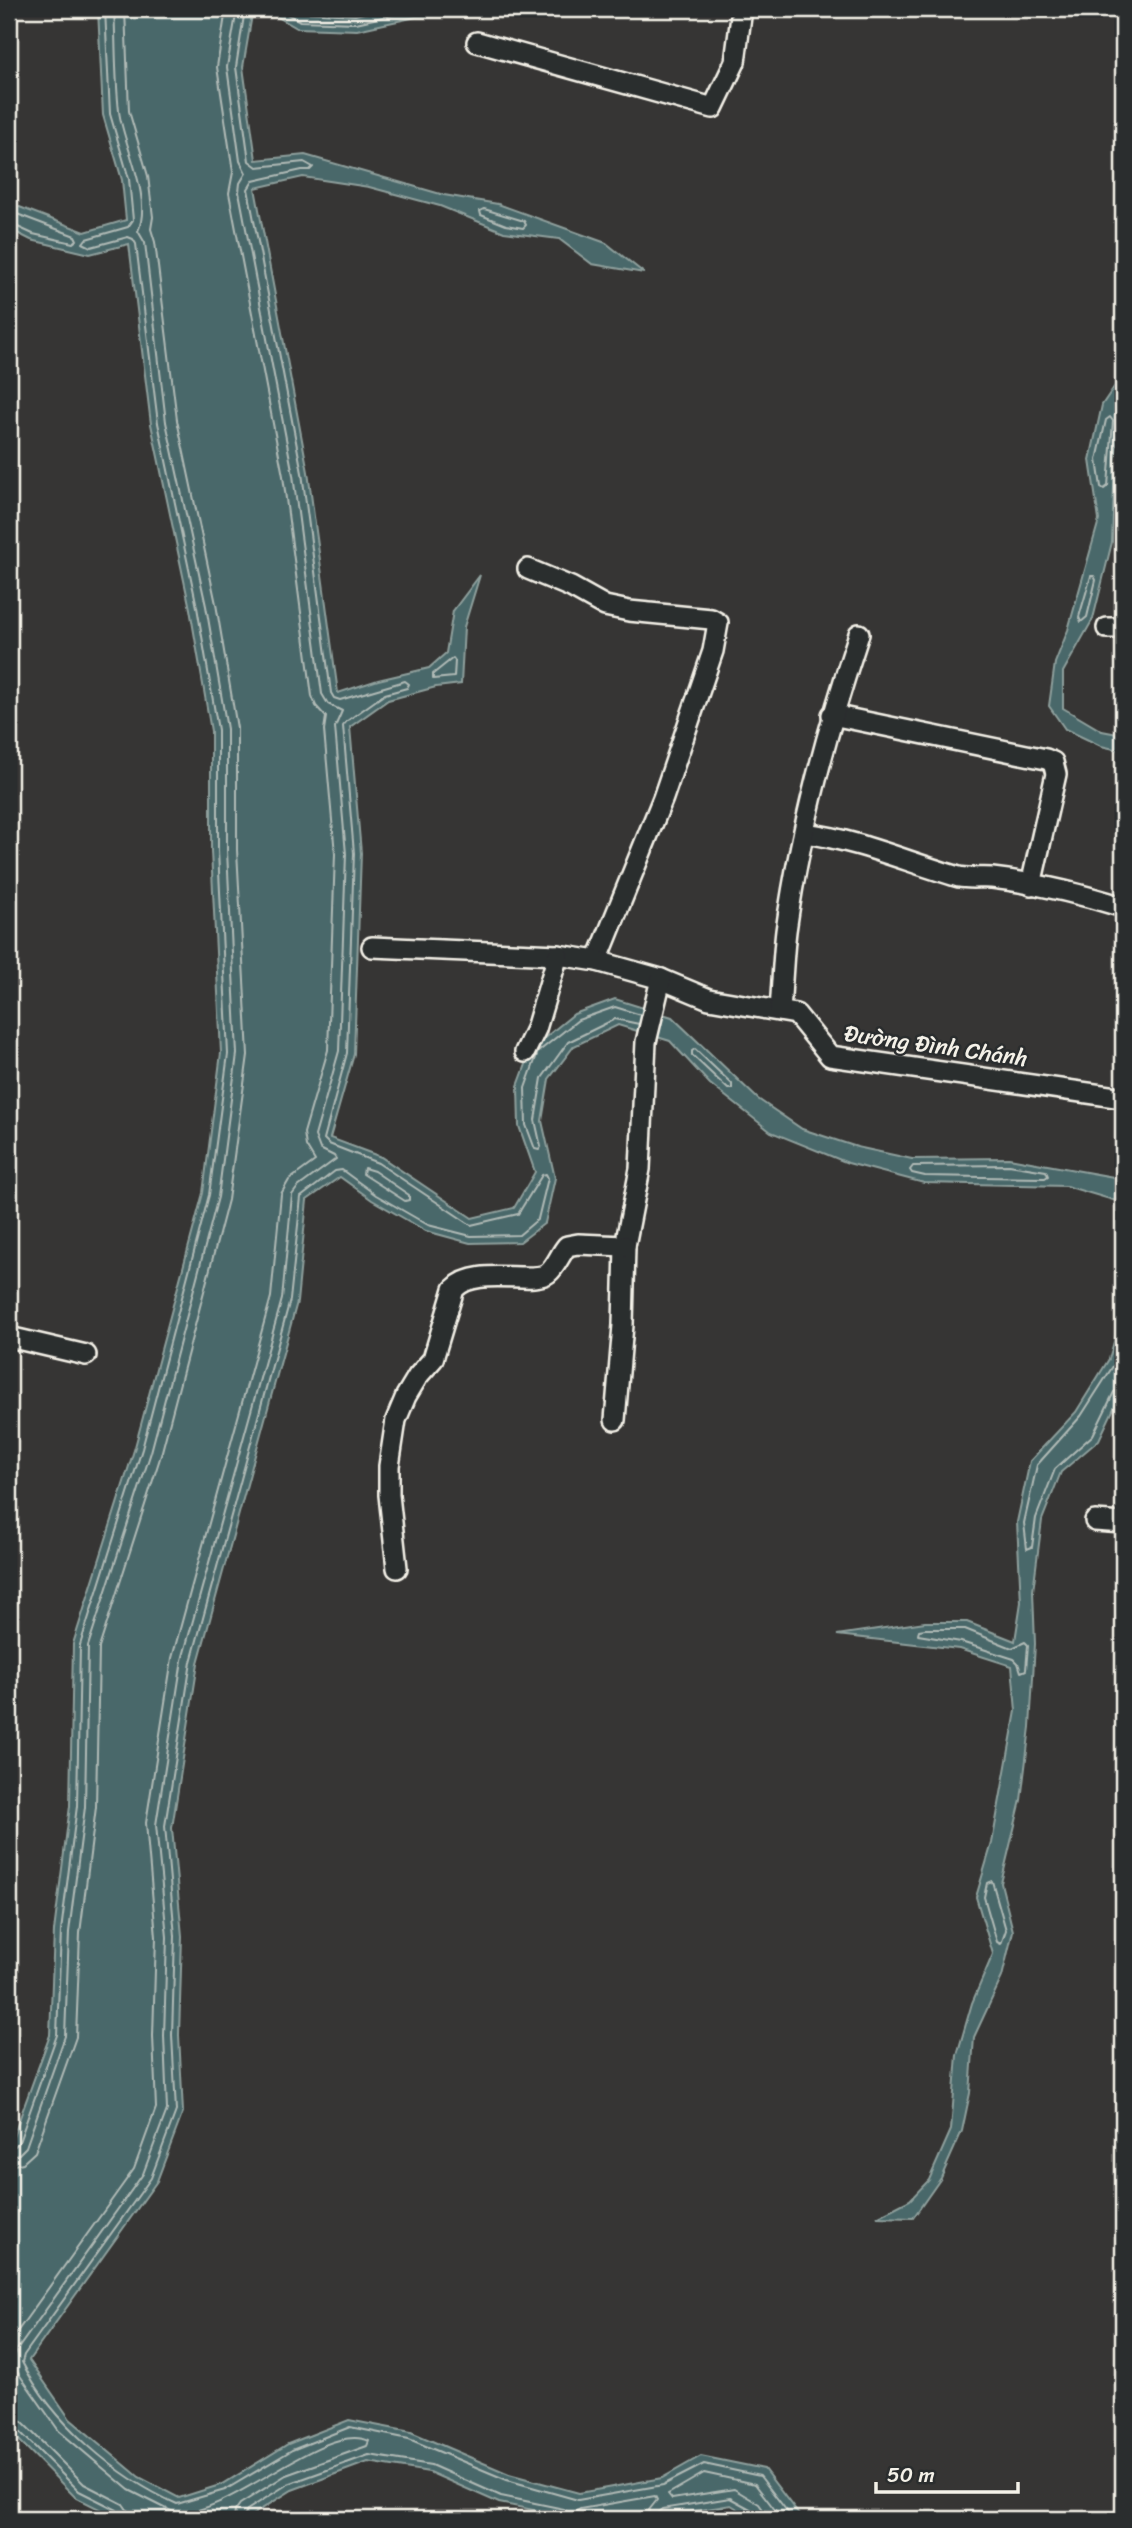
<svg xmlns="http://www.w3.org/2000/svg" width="1132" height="2528" viewBox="0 0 1132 2528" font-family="Sriracha,sans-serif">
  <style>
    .water { fill: #4a686a; stroke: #8e9f9c; stroke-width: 2 }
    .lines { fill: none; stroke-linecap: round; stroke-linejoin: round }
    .shore { stroke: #b0bab6; stroke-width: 2 }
    .street-casing { stroke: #f4f1e8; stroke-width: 24 }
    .street { stroke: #2a2d2e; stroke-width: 19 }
    .labels { text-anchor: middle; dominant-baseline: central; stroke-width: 5; stroke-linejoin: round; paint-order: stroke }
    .street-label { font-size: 23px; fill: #f4f1e8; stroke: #2a2d2e }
  </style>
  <rect width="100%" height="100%" fill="#363534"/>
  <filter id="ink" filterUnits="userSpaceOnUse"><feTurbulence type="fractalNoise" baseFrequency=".0143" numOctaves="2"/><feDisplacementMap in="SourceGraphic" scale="14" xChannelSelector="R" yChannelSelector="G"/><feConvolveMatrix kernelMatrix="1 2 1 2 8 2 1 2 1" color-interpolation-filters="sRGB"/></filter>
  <g filter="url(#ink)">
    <g class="water">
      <path d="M 98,9 L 253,9 L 243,67 L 256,160 L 305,155 L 444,195 L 498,204 L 606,243 L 644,273 L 592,264 L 559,239 L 504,232 L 440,206 L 369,187 L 303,177 L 255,188 L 308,472 L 338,693 L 378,680 L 429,668 L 446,653 L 453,611 L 480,575 L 464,627 L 461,684 L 436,687 L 388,700 L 350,727 L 361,853 L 354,1054 L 330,1138 L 381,1157 L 472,1218 L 514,1208 L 535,1172 L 519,1126 L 518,1086 L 532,1048 L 574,1014 L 615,999 L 672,1017 L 758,1099 L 802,1129 L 857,1147 L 912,1159 L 1009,1158 L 1119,1178 L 1123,1180 L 1123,1203 L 1066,1186 L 924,1183 L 848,1163 L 771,1132 L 710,1084 L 670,1041 L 618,1025 L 574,1046 L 549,1079 L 542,1121 L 555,1178 L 545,1223 L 520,1242 L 470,1243 L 426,1231 L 372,1200 L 340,1177 L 307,1200 L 297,1302 L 198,1663 L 172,1828 L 182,1936 L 179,2035 L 183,2112 L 157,2181 L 29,2360 L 70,2419 L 139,2477 L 179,2498 L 223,2484 L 288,2444 L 349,2420 L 411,2432 L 509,2474 L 579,2493 L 662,2478 L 701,2456 L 764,2469 L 802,2519 L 754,2519 L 731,2505 L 659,2517 L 578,2519 L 499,2503 L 429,2472 L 368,2462 L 292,2490 L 246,2519 L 119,2519 L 75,2497 L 9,2430 L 9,2148 L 50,2035 L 54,1931 L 70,1806 L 73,1644 L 135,1447 L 203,1193 L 221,1053 L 211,851 L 211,731 L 190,609 L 151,424 L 129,244 L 90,254 L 31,240 L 9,229 L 9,203 L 85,232 L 126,220 L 122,180 L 103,115 Z"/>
      <path d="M 264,9 L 480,9 L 495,13 L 416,17 L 357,30 L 297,28 Z"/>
      <path d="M 1123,374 L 1123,404 L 1115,460 L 1112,542 L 1093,619 L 1063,672 L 1063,708 L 1102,731 L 1123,735 L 1123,751 L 1101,746 L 1065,729 L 1049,706 L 1055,663 L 1068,630 L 1099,520 L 1090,460 L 1102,405 Z"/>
      <path d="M 1123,1311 L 1123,1389 L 1099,1440 L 1061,1472 L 1042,1520 L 1033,1591 L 1035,1644 L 1030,1727 L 1021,1800 L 1001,1883 L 1013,1931 L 1002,1977 L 974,2037 L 970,2093 L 962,2131 L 941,2178 L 913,2218 L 877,2217 L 910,2200 L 929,2180 L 951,2130 L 957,2055 L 972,2003 L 993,1954 L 976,1897 L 992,1843 L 1016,1711 L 1012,1666 L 959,1649 L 837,1635 L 925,1622 L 967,1622 L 1015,1641 L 1021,1602 L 1017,1522 L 1030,1461 L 1076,1412 L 1109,1359 Z"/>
    </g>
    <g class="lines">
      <g class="shore">
        <path d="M 245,9 L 236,67 L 249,161 L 257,167 L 304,162 L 313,167 L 310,170 L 302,170 L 253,181 L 248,189 L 302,473 L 331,693 L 334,698 L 340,700 L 405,681 L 409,684 L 407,688 L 385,694 L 347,721 L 343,726 L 354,853 L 347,1053 L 324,1139 L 329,1144 L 378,1163 L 471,1225 L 518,1214 L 542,1175 L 546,1174 L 548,1178 L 538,1219 L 519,1235 L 471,1236 L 428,1225 L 376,1195 L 342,1170 L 335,1171 L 301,1197 L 290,1300 L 191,1662 L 165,1826 L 175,1936 L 172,2035 L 176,2111 L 151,2178 L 24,2355 L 22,2362 C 52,2422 116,2477 177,2504 L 225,2490 L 292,2450 L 350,2427 L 409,2439 L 507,2480 L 578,2500 L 663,2485 L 704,2464 L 760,2476 L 793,2519"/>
        <path d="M 278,9 L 300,21 L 356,23 L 414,10 L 442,9"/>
        <path d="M 296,9 L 302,12 L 355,15 L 382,9"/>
        <path d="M 484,209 L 524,221 L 526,225 L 523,228 L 506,225 L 481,215 L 480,211 Z"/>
        <path d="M 9,211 L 75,236 L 77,240 L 73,243 L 33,234 L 9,223"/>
        <path d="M 1110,417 L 1113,421 L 1108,486 L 1104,489 L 1101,487 L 1097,460 L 1106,420 Z"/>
        <path d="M 1091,576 L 1094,576 L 1096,580 L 1087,617 L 1081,622 L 1079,617 Z"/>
        <path d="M 453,658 L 455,661 L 454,677 L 433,679 L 433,674 Z"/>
        <path d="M 639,1024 L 615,1019 L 568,1042 L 542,1078 L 535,1120 L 541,1147 L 539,1150 L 535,1149 L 526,1125 L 525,1088 L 538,1052 L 578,1020 L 615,1007 L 641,1015"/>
        <path d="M 695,1049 L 732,1084 L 732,1089 L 728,1089 L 692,1055 L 692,1051 Z"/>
        <path d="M 1009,1165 L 1046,1171 L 1048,1176 L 1045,1178 L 925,1176 L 912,1173 L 910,1170 L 913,1166 Z"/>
        <path d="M 364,1168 L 374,1171 L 409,1195 L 409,1200 L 405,1201 L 363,1174 Z"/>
        <path d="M 1123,1336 L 1115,1363 L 1081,1416 L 1037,1465 L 1024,1523 L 1027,1549 L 1032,1547 L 1036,1518 L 1055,1469 L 1093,1435 L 1114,1392 L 1123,1388"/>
        <path d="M 925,1629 L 965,1629 L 1012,1648 L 1025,1642 L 1028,1645 L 1026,1670 L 1021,1672 L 1018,1663 L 1014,1659 L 961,1642 L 918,1635 L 919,1630 Z"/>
        <path d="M 992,1881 L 1006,1930 L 1001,1944 L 997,1942 L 984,1897 L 987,1883 Z"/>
        <path d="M 9,2147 L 15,2146 L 19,2142 L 57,2035 L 61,1931 L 77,1806 L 80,1645 L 142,1449 L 209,1195 L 228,1054 L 218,851 L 218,730 L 197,607 L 158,423 L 136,244 L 133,239 L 128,237 L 91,247 L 83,243 L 86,239 L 128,227 L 133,220 L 129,179 L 110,114 L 105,9"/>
        <path d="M 9,2156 L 19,2154 L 26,2147 L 65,2036 L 69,1932 L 85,1807 L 88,1646 L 151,1452 L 218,1197 L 237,1054 L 227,851 L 227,729 L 206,606 L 166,422 L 145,243 L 138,231 C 153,197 123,145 119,111 C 115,77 116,42 114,9"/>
        <path d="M 9,2166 L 23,2163 L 35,2152 L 76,2037 L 80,1933 L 96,1807 L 99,1648 L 161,1455 L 228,1200 L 248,1055 L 237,850 L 237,728 L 216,604 L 177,420 L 155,242 L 151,229 L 153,217 L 148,176 L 129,111 L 125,9"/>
        <path d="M 9,2343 L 134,2169 L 156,2108 L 153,2036 L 156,1937 L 146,1823 L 172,1658 L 271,1297 L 281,1194 L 289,1180 L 315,1161 L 306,1146 L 304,1133 L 328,1050 L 335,854 L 324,730 L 326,717 L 316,706 L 312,696 L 283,476 L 229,193 L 233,172 L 217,67 L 226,9"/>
        <path d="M 9,2417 L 22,2422 L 84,2484 L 123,2504 L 128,2511 L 129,2519"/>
        <path d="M 9,2426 L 16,2428 L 79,2491 L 117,2510 L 120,2519"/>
        <path d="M 234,2519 L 235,2511 L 240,2504 L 286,2475 L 367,2446 L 369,2441 C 323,2420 231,2517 175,2513 L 129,2490 L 59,2431 L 16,2370 L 13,2360 L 17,2350 L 143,2174 L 167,2110 L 164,2036 L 167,1937 L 156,1825 L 182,1660 L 282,1299 L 292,1195 L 298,1187 L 336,1159 L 334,1156 L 320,1149 L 315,1136 L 339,1051 L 346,854 L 335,727 L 342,711 L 328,704 L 322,694 L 293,475 L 239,192 L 240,183 L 246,173 L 240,161 L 227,67 L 237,9"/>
        <path d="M 243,2519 L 247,2510 L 288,2484 L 369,2455 L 431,2465 L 501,2496 L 564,2509 L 568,2513 L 569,2519"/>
        <path d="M 578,2519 L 577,2511 L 580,2509 L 655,2496 L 657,2500 L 649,2510 L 647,2519"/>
        <path d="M 656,2519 L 657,2513 L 662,2509 L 730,2498 L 754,2511 L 756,2519"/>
        <path d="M 765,2519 L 764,2511 L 759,2504 L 734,2489 L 672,2499 L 668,2494 L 704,2473 L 755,2484 L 782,2519"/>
      </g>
      <defs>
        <g id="street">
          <path d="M 477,42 L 713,108 L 735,62 L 742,9"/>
          <path d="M 528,569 L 571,587 L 605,606 L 629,611 L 711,619 L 718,623 L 713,651 L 663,798 L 597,961"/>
          <path d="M 1107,628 L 1123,628"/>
          <path d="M 832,715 L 1046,759 L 1053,762 L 1056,774 L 1031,885"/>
          <path d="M 804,833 C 858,840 907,862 959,877 C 970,879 981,877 992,878 C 1035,883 1081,894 1123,907"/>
          <path d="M 372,947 L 558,955 L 597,961 L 661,979 L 709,999 L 796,1014 L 830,1056 L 1123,1098"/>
          <path d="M 780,1011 C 782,984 783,957 786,931 C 800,829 827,730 859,634"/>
          <path d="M 525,1052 L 536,1029 L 558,955"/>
          <path d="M 9,1337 L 86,1355"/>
          <path d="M 615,1420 L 623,1325 L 625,1246 L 640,1169 L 646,1042 L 661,979"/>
          <path d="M 1095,1521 L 1123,1523"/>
          <path d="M 397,1568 L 389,1495 L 389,1466 L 396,1420 L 406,1396 L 418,1376 L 433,1359 L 454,1289 C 476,1265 533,1285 548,1273 C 556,1267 560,1254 567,1246 L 578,1244 L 625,1246"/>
        </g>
      </defs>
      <use href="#street" class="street-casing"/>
      <use href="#street" class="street"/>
    </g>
  </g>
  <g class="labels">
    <g class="street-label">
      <text transform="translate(936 1046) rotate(8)">Đường Đình Chánh</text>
    </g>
  </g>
  <rect width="1132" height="2528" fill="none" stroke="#2a2d2e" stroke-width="35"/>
  <rect x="18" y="18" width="1097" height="2493" fill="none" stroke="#f4f1e8" stroke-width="2.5" filter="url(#ink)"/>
  <path d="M876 2482v10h142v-10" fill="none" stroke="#f4f1e8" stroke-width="3.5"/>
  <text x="887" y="2482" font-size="21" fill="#f4f1e8" stroke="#2a2d2e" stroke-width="5" paint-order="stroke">50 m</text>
</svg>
